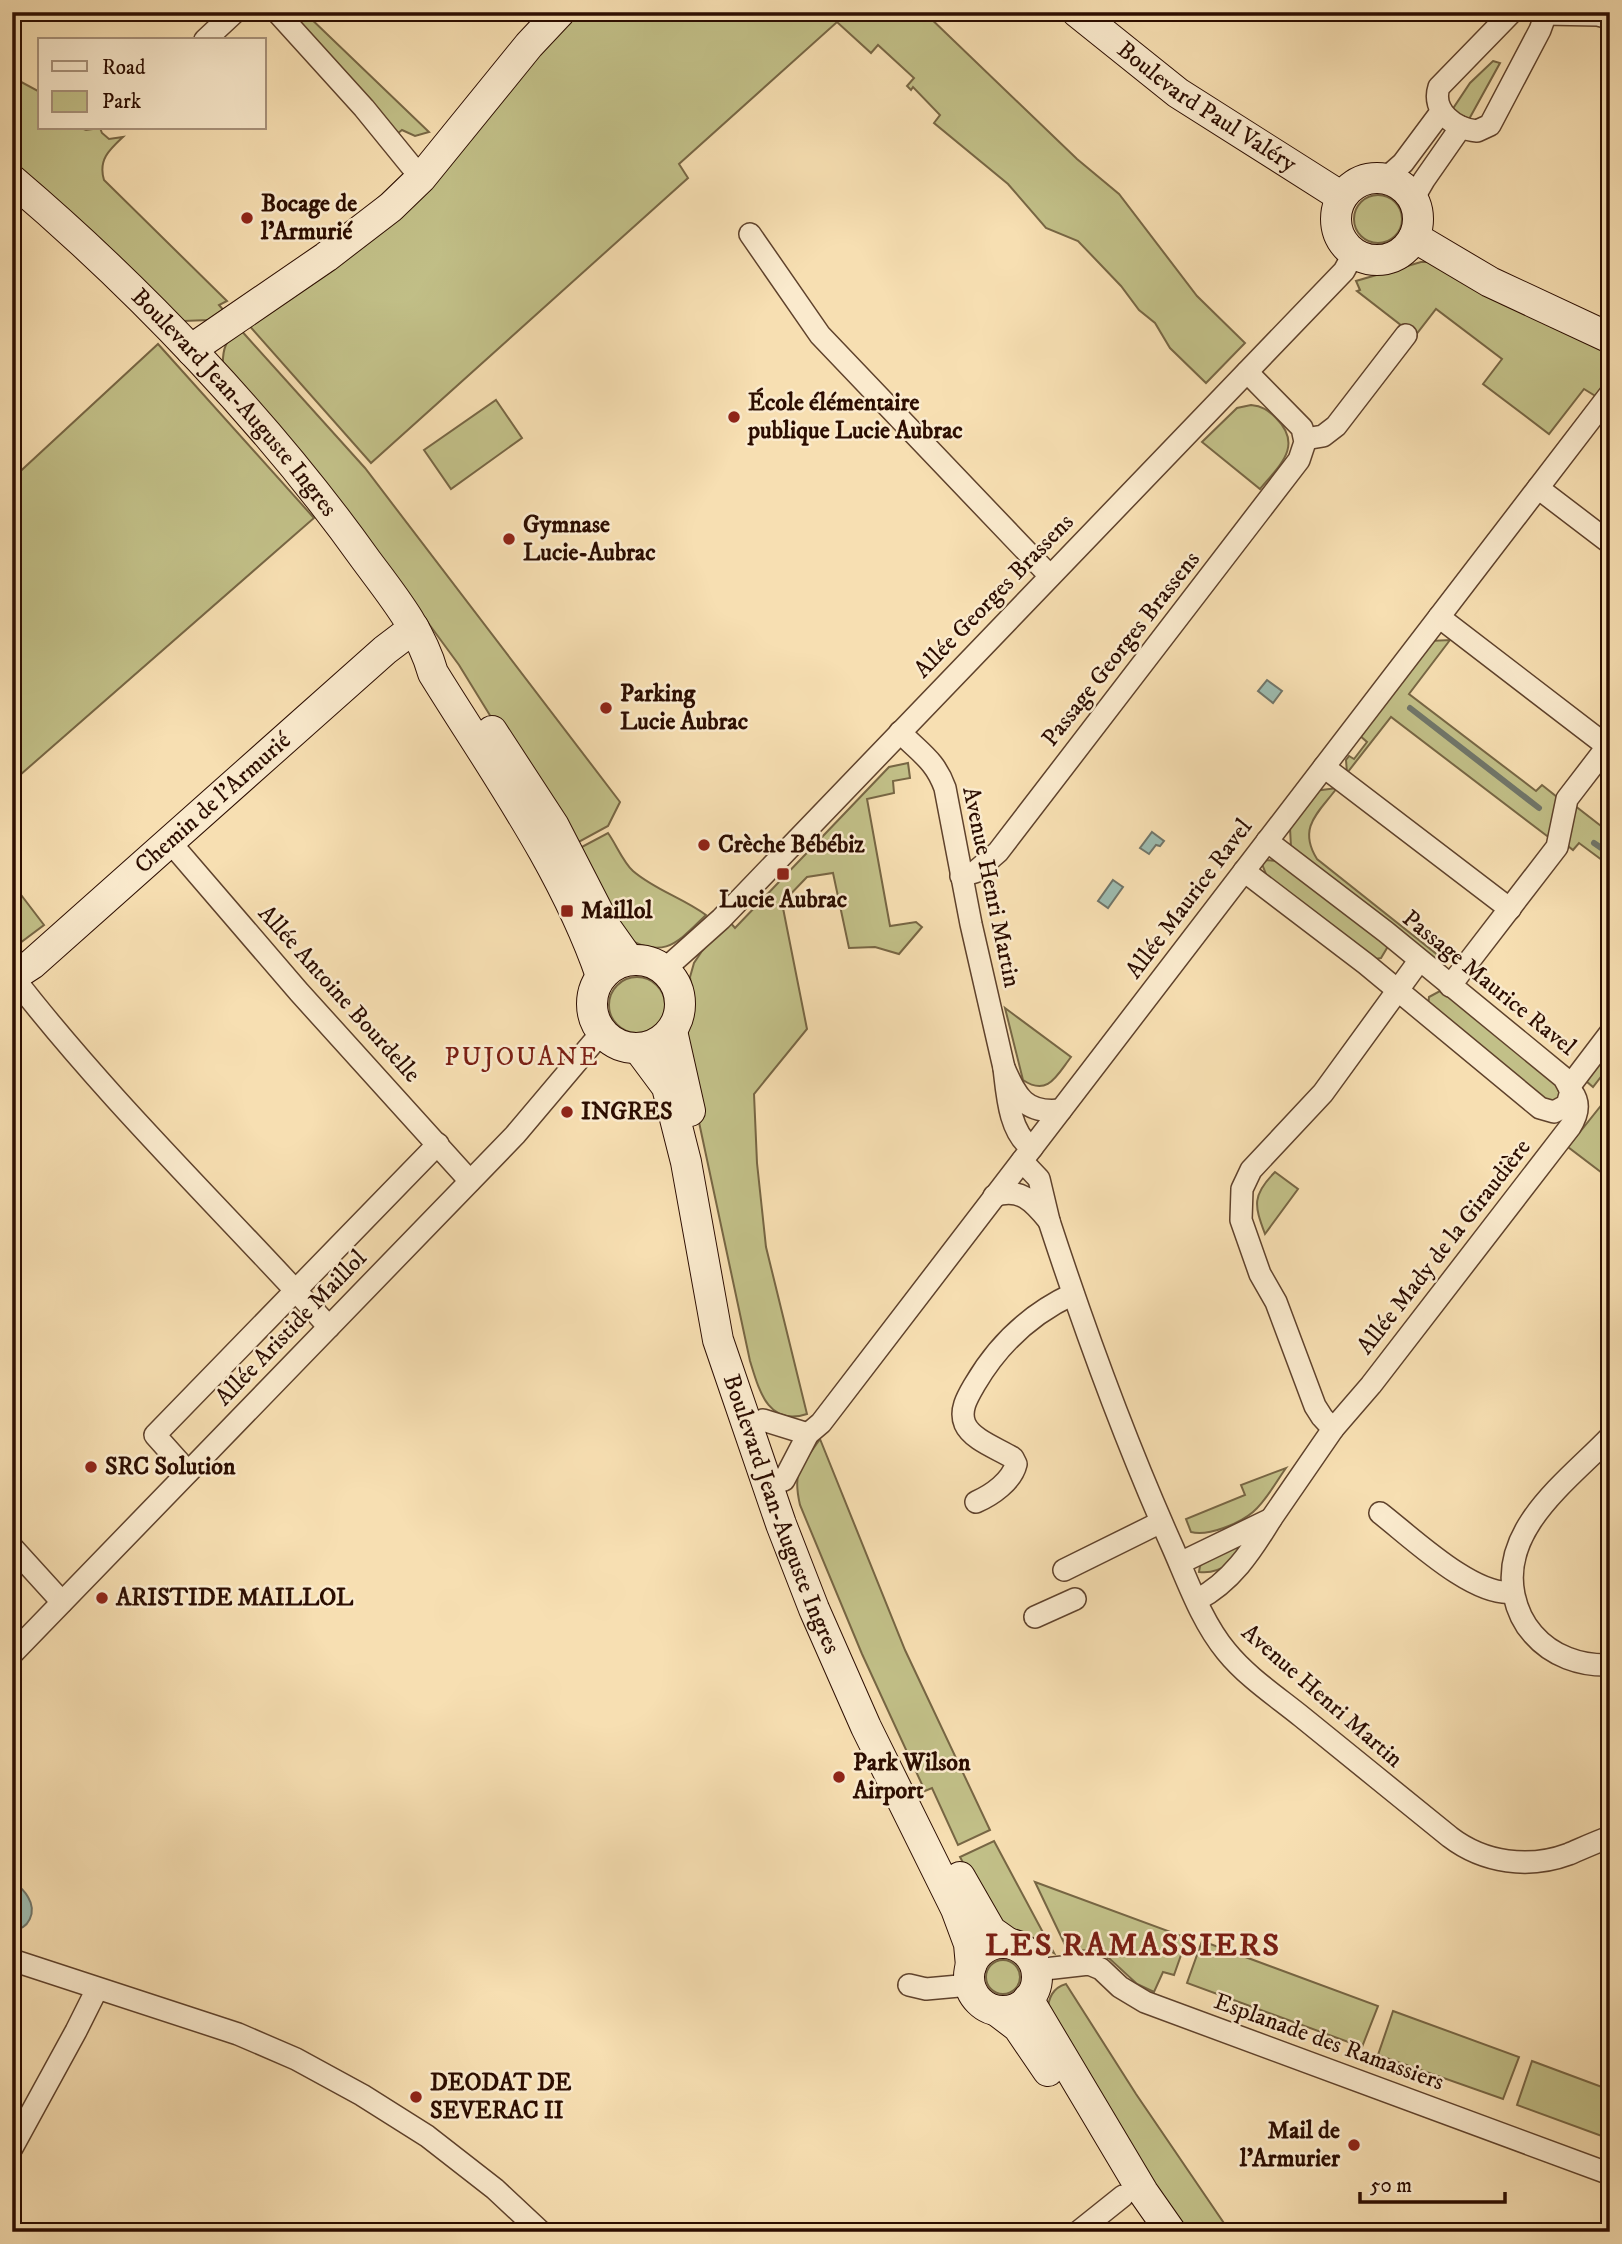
<svg xmlns="http://www.w3.org/2000/svg" width="1622" height="2244" viewBox="0 0 1622 2244" font-family="'IM FELL DW Pica',serif">
  <style>
    .green { fill: #c2c088; stroke: #764; stroke-width: 2 }
    .water { fill: #9dbcb0; stroke: #70766a; stroke-width: 2 }
    .lines { fill: none; stroke-linecap: round; stroke-linejoin: round }
    .stream { stroke: #70766a; stroke-width: 6 }
    .street-casing { stroke: #5f422c; stroke-width: 24 }
    .secondary-casing { stroke: #2c0d00; stroke-width: 32 }
    .street { stroke: #faeacd; stroke-width: 21 }
    .secondary { stroke: #faeacd; stroke-width: 30 }
    .poi-dot { fill: #8f2418; stroke: #faeacd; stroke-width: 2.5 }
    .labels { text-anchor: middle; dominant-baseline: central; stroke-width: 5; stroke-linejoin: round; paint-order: stroke }
    .street-label { font-size: 24px; fill: #2c0d00; stroke: #faeacd }
    .poi-label { font-size: 24px; font-weight: bold; fill: #2c0d00; stroke: #faeacd; text-anchor: start }
    .neighbourhood-label { font-size: 26px; letter-spacing: 2px; fill: #7a1f14; stroke: #faeacd }
    .district-label { font-size: 32px; font-weight: bold; letter-spacing: 2px; fill: #7a1f14; stroke: #faeacd }
  </style>
  <rect width="100%" height="100%" fill="#f7dfb2"/>
  <filter id="stains"><feTurbulence type="fractalNoise" baseFrequency=".00286" numOctaves="4"/><feColorMatrix values="0 0 0 0 .2 0 0 0 0 .09 0 0 0 0 .02 0 0 0 .5 -.17"/></filter>
  <radialGradient id="worn" r=".72"><stop offset=".6" stop-color="#630" stop-opacity="0"/><stop offset="1" stop-color="#630" stop-opacity=".3"/></radialGradient>
  <g class="green">
    <path d="M 288,12 L 304,12 L 429,132 L 415,136 L 402,130 L 397,134 Z"/>
    <path d="M 571,12 L 924,12 L 1077,159 L 1119,194 L 1197,296 L 1245,343 L 1206,383 L 1170,348 L 1155,323 L 1139,310 L 1121,286 L 1078,241 L 1046,228 L 1008,184 L 934,123 L 940,115 L 913,87 L 911,90 L 907,86 L 914,78 L 878,45 L 871,53 L 837,22 L 679,164 L 688,178 L 371,463 L 247,323 L 269,304 Z"/>
    <path d="M 1493,61 L 1500,63 L 1468,121 L 1452,110 L 1470,83 Z"/>
    <path d="M 12,77 L 40,92 L 40,128 L 81,128 L 86,130 L 100,128 L 102,133 L 109,139 L 123,137 C 109,150 98,160 104,180 L 227,301 L 219,305 L 225,312 L 209,320 L 183,321 L 12,165 Z"/>
    <circle cx="1378" cy="219" r="24"/>
    <path d="M 1421,262 L 1431,262 L 1605,350 C 1613,369 1609,381 1597,397 L 1584,389 L 1549,434 L 1483,384 L 1502,359 L 1436,309 L 1415,336 L 1357,291 L 1360,290 L 1356,281 Z"/>
    <path d="M 239,328 L 365,468 L 620,802 L 608,826 L 575,844 L 534,787 L 459,665 L 426,620 L 223,367 C 222,349 226,340 239,328 Z"/>
    <path d="M 158,344 L 314,518 L 12,782 L 12,479 Z"/>
    <path d="M 496,400 L 522,438 L 451,489 L 424,450 Z"/>
    <path d="M 1251,405 C 1262,406 1268,410 1276,418 C 1304,446 1279,466 1260,489 L 1202,442 L 1237,408 Z"/>
    <path d="M 1450,640 L 1409,694 L 1536,791 L 1542,785 L 1557,797 L 1551,839 L 1391,717 L 1347,773 L 1346,760 L 1349,756 L 1354,759 L 1367,742 L 1358,734 L 1429,641 Z"/>
    <path d="M 908,763 L 910,778 L 893,781 L 894,793 L 867,799 L 890,926 L 916,922 L 922,927 L 899,954 L 875,947 L 849,948 L 833,873 L 807,877 L 782,903 L 807,1029 L 754,1094 L 757,1163 L 766,1247 L 807,1414 C 768,1427 759,1390 750,1361 L 690,1080 L 686,1040 L 693,1002 L 690,977 L 694,963 L 702,951 L 729,921 L 735,928 L 889,767 Z"/>
    <path d="M 1337,788 C 1319,812 1297,827 1317,859 L 1439,956 L 1433,965 L 1291,847 L 1290,828 L 1314,791 Z"/>
    <path d="M 1574,805 L 1610,833 L 1610,866 L 1579,843 L 1573,850 L 1568,846 Z"/>
    <path d="M 608,833 C 616,844 623,862 633,871 C 655,890 683,898 706,915 C 677,943 664,961 623,936 L 578,849 Z"/>
    <path d="M 1264,860 L 1279,861 L 1386,942 L 1387,948 L 1381,958 L 1375,959 L 1268,879 L 1262,864 Z"/>
    <path d="M 12,883 L 44,925 L 12,949 Z"/>
    <circle cx="637" cy="1005" r="28"/>
    <path d="M 1440,991 L 1445,991 L 1560,1084 L 1563,1095 L 1553,1106 L 1428,1006 L 1429,997 Z"/>
    <path d="M 1005,1008 L 1071,1057 C 1057,1075 1048,1097 1023,1080 Z"/>
    <path d="M 1610,1047 L 1610,1065 L 1593,1087 L 1586,1081 Z"/>
    <path d="M 1607,1098 L 1610,1100 L 1610,1179 L 1568,1147 Z"/>
    <path d="M 1275,1172 L 1298,1189 L 1265,1234 C 1254,1205 1252,1195 1275,1172 Z"/>
    <path d="M 820,1439 L 905,1650 L 990,1830 L 958,1845 L 932,1788 L 925,1791 L 862,1654 L 800,1505 C 792,1470 801,1467 820,1439 Z"/>
    <path d="M 1286,1468 C 1276,1482 1266,1501 1253,1512 C 1240,1523 1208,1537 1191,1532 L 1186,1519 L 1245,1495 L 1241,1485 Z"/>
    <path d="M 1248,1537 C 1236,1556 1225,1575 1199,1572 L 1200,1566 L 1209,1557 Z"/>
    <path d="M 994,1841 L 1054,1953 L 994,1921 L 960,1857 Z"/>
    <path d="M 1035,1882 L 1187,1938 L 1174,1975 L 1163,1972 L 1154,1992 L 1137,1984 L 1110,1959 L 1092,1951 L 1067,1949 Z"/>
    <path d="M 1202,1941 L 1378,2006 L 1362,2047 L 1187,1983 Z"/>
    <circle cx="1003" cy="1977" r="17"/>
    <path d="M 1066,1984 L 1136,2094 L 1230,2232 L 1180,2232 L 1047,2011 C 1049,1998 1052,1988 1066,1984 Z"/>
    <path d="M 1393,2011 L 1519,2057 L 1503,2099 L 1378,2055 Z"/>
    <path d="M 1532,2061 L 1610,2090 L 1610,2139 L 1517,2105 Z"/>
  </g>
  <g class="water">
    <path d="M 1267,680 L 1282,691 L 1273,703 L 1258,691 Z"/>
    <path d="M 1152,832 L 1164,841 L 1160,846 L 1156,845 L 1149,854 L 1140,848 Z"/>
    <path d="M 1113,880 L 1123,887 L 1108,908 L 1098,901 Z"/>
    <path d="M 12,1880 C 18,1885 25,1891 28,1897 C 37,1912 29,1930 12,1930 Z"/>
  </g>
  <g class="lines">
    <g class="stream">
      <path d="M 1410,708 L 1539,808"/>
      <path d="M 1594,843 L 1610,854"/>
    </g>
    <defs>
      <g id="street">
        <path d="M 277,12 L 364,108 L 421,178"/>
        <path d="M 1512,12 L 1439,87 C 1431,111 1455,129 1477,131 L 1490,125 L 1540,30 L 1544,19 L 1543,12"/>
        <path d="M 1544,14 L 1598,15 L 1610,18"/>
        <path d="M 205,40 L 235,12"/>
        <path d="M 1386,178 L 1403,163 L 1441,112"/>
        <path d="M 1413,199 L 1424,180 L 1461,127"/>
        <path d="M 750,234 L 820,335 L 1050,576"/>
        <path d="M 1305,439 L 1323,436 L 1336,426 L 1406,335"/>
        <path d="M 1538,488 L 1610,543"/>
        <path d="M 1439,617 L 1607,746"/>
        <path d="M 900,732 C 920,753 935,760 945,788 L 971,924 L 1004,1068"/>
        <path d="M 1324,767 L 1510,909"/>
        <path d="M 170,842 L 299,992 L 470,1181"/>
        <path d="M 1244,871 L 1366,964 L 1540,1108 L 1554,1112 L 1567,1105 L 1571,1091 L 1564,1078 L 1386,932 L 1267,841"/>
        <path d="M 961,876 L 975,872 L 998,852 L 1299,460 L 1305,442 L 1302,428 L 1247,372"/>
        <path d="M 665,969 L 721,919 L 1344,271 L 1354,253"/>
        <path d="M 13,977 C 109,1101 224,1211 329,1327"/>
        <path d="M 1450,986 L 1557,847 L 1567,799 L 1610,743"/>
        <path d="M 1569,1087 L 1610,1033"/>
        <path d="M 1032,1148 C 1009,1133 1007,1093 1004,1068 C 1017,1097 1025,1114 1061,1110"/>
        <path d="M 994,1196 C 1020,1187 1033,1201 1049,1221 L 1039,1179 L 1022,1161"/>
        <path d="M 1049,1221 C 1085,1331 1125,1441 1173,1548 C 1188,1582 1202,1622 1226,1651 C 1247,1677 1276,1696 1302,1717 C 1351,1757 1401,1797 1450,1837 C 1484,1863 1529,1869 1569,1854 C 1583,1848 1596,1842 1610,1837"/>
        <path d="M 763,1420 L 808,1434"/>
        <path d="M 1333,1429 L 1371,1385 L 1570,1127 C 1577,1116 1581,1104 1572,1092"/>
        <path d="M 1610,1437 C 1569,1480 1500,1528 1514,1595 C 1517,1609 1523,1623 1533,1634 C 1552,1656 1580,1666 1610,1665"/>
        <path d="M 188,1472 L 155,1435 L 438,1144"/>
        <path d="M 784,1480 L 808,1434 L 821,1423 L 1610,394"/>
        <path d="M 976,1502 C 992,1495 1012,1481 1016,1464 L 1013,1458 C 999,1449 972,1440 965,1424 C 959,1410 968,1396 975,1384 C 999,1343 1030,1314 1073,1294"/>
        <path d="M 1380,1513 C 1410,1536 1474,1598 1513,1592"/>
        <path d="M 1271,1519 L 1333,1429 L 1322,1417 L 1315,1406 L 1276,1302 L 1260,1274 L 1241,1220 L 1242,1189 L 1251,1170 L 1323,1093 L 1419,961"/>
        <path d="M 12,1547 L 62,1602"/>
        <path d="M 1180,1563 L 1271,1519 C 1251,1552 1231,1582 1197,1600"/>
        <path d="M 1064,1570 L 1161,1522"/>
        <path d="M 1035,1617 L 1075,1599"/>
        <path d="M 12,1654 L 515,1135 L 602,1032"/>
        <path d="M 12,1960 L 238,2034 L 296,2059 L 362,2095 L 427,2136 L 495,2189 L 541,2232"/>
        <path d="M 1036,1970 L 1089,1964 L 1101,1969 L 1120,1987 L 1145,2002 L 1610,2174"/>
        <path d="M 909,1985 L 926,1989 L 970,1985"/>
        <path d="M 12,2148 L 76,2031 L 97,1989"/>
        <path d="M 1078,2232 L 1123,2196"/>
      </g>
      <g id="secondary">
        <path id="s1" d="M 1077,12 L 1178,93 L 1342,197"/>
        <circle cx="1377" cy="219" r="41"/>
        <path id="s2" d="M 12,180 C 139,288 269,424 366,560 C 392,595 421,630 433,673 C 493,770 564,868 601,976"/>
        <path d="M 1414,237 L 1490,282 L 1610,338"/>
        <path d="M 192,351 L 199,344 L 326,257 L 391,207 L 421,178 L 529,45 L 560,12"/>
        <path d="M 492,731 L 554,826 L 607,929 L 629,960"/>
        <circle cx="636" cy="1004" r="44"/>
        <path id="s3" d="M 12,977 L 32,964 L 385,650 L 414,628"/>
        <path d="M 672,1031 L 690,1111"/>
        <path id="s4" d="M 638,1048 L 667,1087 L 686,1162 L 718,1340 L 781,1524 L 814,1609 L 866,1727 L 956,1909 L 969,1944 L 971,1966"/>
        <path d="M 960,1877 L 991,1931 L 1008,1943"/>
        <circle cx="1003" cy="1977" r="34"/>
        <path d="M 1028,1999 L 1143,2192 L 1171,2232"/>
        <path d="M 997,2011 L 1018,2027 L 1048,2071"/>
      </g>
    </defs>
    <use href="#street" class="street-casing"/>
    <use href="#secondary" class="secondary-casing"/>
    <use href="#street" class="street"/>
    <use href="#secondary" class="secondary"/>
  </g>
  <g class="poi-dot">
    <circle cx="247" cy="218" r="7"/>
    <circle cx="734" cy="417" r="7"/>
    <circle cx="509" cy="539" r="7"/>
    <circle cx="606" cy="708" r="7"/>
    <circle cx="704" cy="845" r="7"/>
    <rect x="776" y="867" width="14" height="14" rx="3.5"/>
    <rect x="560" y="904" width="14" height="14" rx="3.5"/>
    <circle cx="567" cy="1112" r="7"/>
    <circle cx="91" cy="1467" r="7"/>
    <circle cx="102" cy="1598" r="7"/>
    <circle cx="839" cy="1777" r="7"/>
    <circle cx="416" cy="2097" r="7"/>
    <circle cx="1354" cy="2145" r="7"/>
  </g>
  <g class="labels">
    <g class="street-label">
      <text stroke="none"><textPath href="#s1" startOffset="161">Boulevard Paul Valéry</textPath></text>
      <text stroke="none"><textPath href="#s2" startOffset="315">Boulevard Jean-Auguste Ingres</textPath></text>
      <text transform="translate(994 596) rotate(-46)">Allée Georges Brassens</text>
      <text transform="translate(1121 649) rotate(-52)">Passage Georges Brassens</text>
      <text stroke="none"><textPath href="#s3" startOffset="266">Chemin de l'Armurié</textPath></text>
      <text transform="translate(991 887) rotate(78)">Avenue Henri Martin</text>
      <text transform="translate(1189 899) rotate(-53)">Allée Maurice Ravel</text>
      <text transform="translate(1489 983) rotate(39)">Passage Maurice Ravel</text>
      <text transform="translate(339 994) rotate(48)">Allée Antoine Bourdelle</text>
      <text transform="translate(1444 1247) rotate(-52)">Allée Mady de la Giraudière</text>
      <text transform="translate(291 1328) rotate(-46)">Allée Aristide Maillol</text>
      <text stroke="none"><textPath href="#s4" startOffset="492">Boulevard Jean-Auguste Ingres</textPath></text>
      <text transform="translate(1322 1696) rotate(41)">Avenue Henri Martin</text>
      <text transform="translate(1329 2042) rotate(20)">Esplanade des Ramassiers</text>
    </g>
    <g class="poi-label">
      <text x="261" y="204">Bocage de<tspan x="261" dy="28">l'Armurié</tspan></text>
      <text x="748" y="403">École élémentaire<tspan x="748" dy="28">publique Lucie Aubrac</tspan></text>
      <text x="523" y="525">Gymnase<tspan x="523" dy="28">Lucie-Aubrac</tspan></text>
      <text x="620" y="694">Parking<tspan x="620" dy="28">Lucie Aubrac</tspan></text>
      <text x="718" y="845">Crèche Bébébiz</text>
      <text x="783" y="900" text-anchor="middle">Lucie Aubrac</text>
      <text x="581" y="911">Maillol</text>
      <text x="581" y="1112">INGRES</text>
      <text x="105" y="1467">SRC Solution</text>
      <text x="116" y="1598">ARISTIDE MAILLOL</text>
      <text x="853" y="1763">Park Wilson<tspan x="853" dy="28">Airport</tspan></text>
      <text x="430" y="2083">DEODAT DE<tspan x="430" dy="28">SEVERAC II</tspan></text>
      <text x="1340" y="2131" text-anchor="end">Mail de<tspan x="1340" dy="28">l'Armurier</tspan></text>
    </g>
    <g class="neighbourhood-label">
      <text x="522" y="1057">PUJOUANE</text>
    </g>
    <g class="district-label">
      <text x="1133" y="1946">LES RAMASSIERS</text>
    </g>
  </g>
  <rect width="1622" height="2244" fill="none" stroke="#f7dfb2" stroke-width="42"/>
  <rect x="14" y="14" width="1594" height="2216" fill="none" stroke="#2c0d00" stroke-width="3.5"/>
  <rect x="21" y="21" width="1580" height="2202" fill="none" stroke="#2c0d00" stroke-width="2"/>
  <rect x="38" y="38" width="228" height="91" fill="#faeacd" stroke="#a8927b" stroke-width="2"/>
  <rect x="52" y="61" width="35" height="10" fill="#faeacd" stroke="#a8927b" stroke-width="2"/>
  <text x="102" y="74" font-size="21" fill="#2c0d00">Road</text>
  <rect x="52" y="91" width="35" height="21" fill="#c2c088" stroke="#a8927b" stroke-width="2"/>
  <text x="102" y="108" font-size="21" fill="#2c0d00">Park</text>
  <path d="M1360 2192v10h145v-10" fill="none" stroke="#2c0d00" stroke-width="3.5"/>
  <text x="1370" y="2192" font-size="21" fill="#2c0d00" stroke="#faeacd" stroke-width="5" paint-order="stroke">50 m</text>
  <rect width="100%" height="100%" filter="url(#stains)"/>
  <rect width="100%" height="100%" fill="url(#worn)"/>
</svg>
